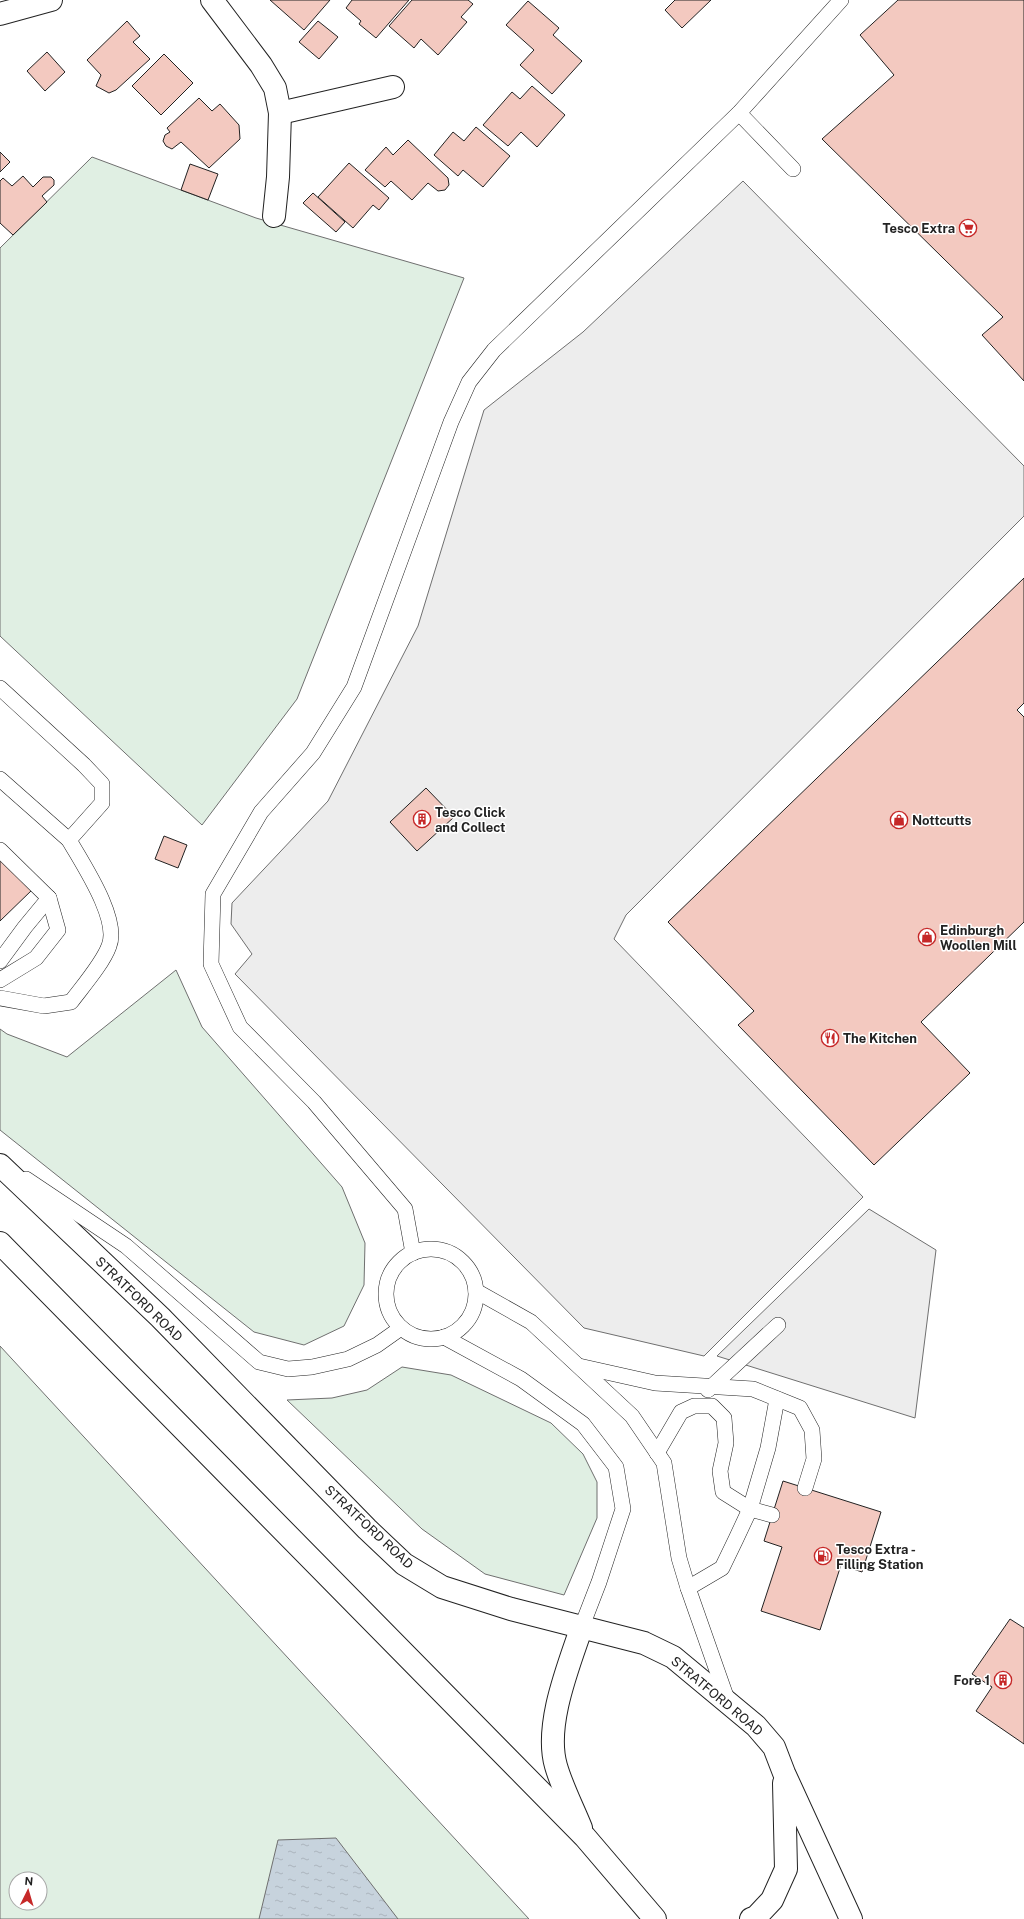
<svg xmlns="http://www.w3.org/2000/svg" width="1024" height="1919" viewBox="0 0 1024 1919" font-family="'Public Sans',sans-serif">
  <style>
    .green { fill: #e0efe3; stroke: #6f6f6f; fill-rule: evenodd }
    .parking { fill: #ededed; stroke: #6f6f6f }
    .water { fill: url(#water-ripples); stroke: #6f6f6f }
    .building { fill: #f3c9c0; stroke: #222 }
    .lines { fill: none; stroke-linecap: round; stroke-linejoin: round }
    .lane-casing { stroke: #222; stroke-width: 16 }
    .street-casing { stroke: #222; stroke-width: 24 }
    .highway-casing { stroke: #222; stroke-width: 24 }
    .lane { stroke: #fff; stroke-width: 15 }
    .street { stroke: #fff; stroke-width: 22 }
    .highway { stroke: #fff; stroke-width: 22 }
    .labels { text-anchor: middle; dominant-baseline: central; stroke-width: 3; stroke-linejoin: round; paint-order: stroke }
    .poi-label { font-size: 13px; font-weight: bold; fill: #222; stroke: #fff; text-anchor: start }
    .street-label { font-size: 13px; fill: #222; stroke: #fff }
  </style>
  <defs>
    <pattern id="water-ripples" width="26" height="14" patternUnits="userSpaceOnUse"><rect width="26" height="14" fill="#c7d3dd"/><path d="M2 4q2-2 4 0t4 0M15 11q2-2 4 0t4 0" fill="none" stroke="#abb5bd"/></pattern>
  </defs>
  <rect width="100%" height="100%" fill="#fff"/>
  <g class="green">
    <path d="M 92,157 L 256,218 L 464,278 L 297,699 L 202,825 L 0,636 L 0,248 Z"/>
    <path d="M 176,970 L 202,1027 L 342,1187 L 365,1243 L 364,1285 L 344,1326 L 304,1345 L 254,1332 L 0,1130 L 0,1029 L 7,1034 L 67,1057 Z"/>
    <path d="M 0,1346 L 529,1919 L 0,1919 ZM 16,1879 L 40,1879 L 40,1903 L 16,1903 Z"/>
    <path d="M 402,1367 L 451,1375 L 551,1423 L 583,1454 L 597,1482 L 597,1518 L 564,1595 L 485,1574 L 422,1529 L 287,1400 L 332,1398 L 367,1390 Z"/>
  </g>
  <g class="parking">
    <path d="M 743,181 L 1024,466 L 1024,516 L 626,915 L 614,939 L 863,1197 L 704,1356 L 584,1328 L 235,974 L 252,954 L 231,924 L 232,903 L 328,801 L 418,626 L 484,410 L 583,332 Z"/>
    <path d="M 869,1209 L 936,1250 L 915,1418 L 717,1356 Z"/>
  </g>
  <path class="water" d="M 336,1838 L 398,1919 L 259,1919 L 278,1840 Z"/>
  <g class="building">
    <path d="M 270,0 L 330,0 L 304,30 Z"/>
    <path d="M 352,0 L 409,0 L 376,38 L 359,24 L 361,21 L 346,8 Z"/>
    <path d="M 412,0 L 468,0 L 473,4 L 461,17 L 467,22 L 438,55 L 421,39 L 414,48 L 389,26 Z"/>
    <path d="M 675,0 L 711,0 L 682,28 L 665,10 Z"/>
    <path d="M 898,0 L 1024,0 L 1024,381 L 982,335 L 1003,317 L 822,139 L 894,75 L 860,35 Z"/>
    <path d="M 528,1 L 559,28 L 553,35 L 582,61 L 552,94 L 520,65 L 534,50 L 506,25 Z"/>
    <path d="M 127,21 L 140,36 L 133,42 L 150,59 L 116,90 L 109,93 L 96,86 L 101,75 L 87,60 Z"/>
    <path d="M 318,21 L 338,37 L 319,59 L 299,42 Z"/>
    <path d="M 47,52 L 65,72 L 45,91 L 27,71 Z"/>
    <path d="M 164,54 L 193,83 L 161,115 L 132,86 Z"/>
    <path d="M 532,86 L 565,115 L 537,147 L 521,132 L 508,146 L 483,125 L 512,92 L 520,99 Z"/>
    <path d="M 199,98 L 212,111 L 220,104 L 239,125 L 240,139 L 209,168 L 181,142 L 172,149 L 166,146 L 163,141 L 165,135 L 170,132 L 167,128 Z"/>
    <path d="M 476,127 L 510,156 L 483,187 L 463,170 L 458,176 L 434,155 L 453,132 L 464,141 Z"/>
    <path d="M 408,140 L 448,178 L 449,185 L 445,190 L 438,191 L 428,183 L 412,200 L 391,181 L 385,187 L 365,170 L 386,147 L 393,155 Z"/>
    <path d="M 0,152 L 10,162 L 0,172 Z"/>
    <path d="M 349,163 L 389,198 L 379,210 L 373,205 L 353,228 L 318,197 Z"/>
    <path d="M 190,164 L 218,174 L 208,200 L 181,190 Z"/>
    <path d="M 23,176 L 33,187 L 43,177 L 51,177 L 54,180 L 54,185 L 42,196 L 47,202 L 13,235 L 0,223 L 0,181 L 3,178 L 12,186 Z"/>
    <path d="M 313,193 L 345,222 L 336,232 L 303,203 Z"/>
    <path d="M 1024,578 L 1024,703 L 1017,710 L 1024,717 L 1024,922 L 921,1022 L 970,1073 L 874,1165 L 738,1025 L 754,1011 L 668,922 Z"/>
    <path d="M 426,788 L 454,817 L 417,851 L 390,822 Z"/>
    <path d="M 164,836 L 187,845 L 178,868 L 155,859 Z"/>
    <path d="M 0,856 L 33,889 L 0,921 Z"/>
    <path d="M 783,1481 L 881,1512 L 862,1572 L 841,1565 L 820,1630 L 761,1611 L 782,1547 L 764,1541 Z"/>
    <path d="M 1010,1619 L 1024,1628 L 1024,1744 L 976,1711 L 992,1687 L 972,1674 Z"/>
  </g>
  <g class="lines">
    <defs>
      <g id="lane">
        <path d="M 739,113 L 841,0"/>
        <path d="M 0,688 L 84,765 L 102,784 L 102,803 L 69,840 C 82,863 120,919 109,946 C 103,963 83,986 71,1002 L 44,1006 L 0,998"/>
        <path d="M 0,779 L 69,840"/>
        <path d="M 0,850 L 49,898 L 58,930 L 36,958 L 0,980"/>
        <path d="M 0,961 L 25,927 L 49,898"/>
        <path d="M 26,1179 L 126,1246 L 259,1362 L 288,1369 L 312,1367 L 348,1359 L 377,1345 L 401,1328"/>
        <circle cx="431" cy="1294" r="45"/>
        <path d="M 413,1253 L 405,1209 L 314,1102 L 240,1027 L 211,964 L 213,894 L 261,812 L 313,753 L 354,687 L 451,422 L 469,382 L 494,350 L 739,113 L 793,169"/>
        <path d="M 476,1291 L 531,1322 L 632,1416 L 664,1463 L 679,1558 L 688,1588 L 728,1702"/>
        <path d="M 444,1337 L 521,1379 L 583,1424 L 616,1467 L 623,1509 L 599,1582 L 582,1626"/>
        <path d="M 579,1366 L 655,1383 L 753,1389 L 800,1408 L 812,1430 L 814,1459 L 805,1488"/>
        <path d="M 708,1390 L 778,1325"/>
        <path d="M 657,1453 L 681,1412 L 694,1406 L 712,1406 L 724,1418 L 726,1443 L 720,1471 L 723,1492 L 750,1509 L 772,1515"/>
        <path d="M 688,1588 L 722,1568 L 736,1539 L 750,1509 L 768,1448 L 777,1399"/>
      </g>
      <g id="street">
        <path d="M 212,0 L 261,65 L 275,88 L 280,113 L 393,87"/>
        <path d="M 0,14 L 51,0"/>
        <path d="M 274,216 L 278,177 L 280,113"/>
      </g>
      <g id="highway">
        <path d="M 0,1165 L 160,1317 L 367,1529 L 404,1564 L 442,1587 L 511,1609 L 644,1643 L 673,1657 L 756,1726 L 774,1747 L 784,1773 L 851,1919"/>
        <path d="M 0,1243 L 585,1837 L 655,1919"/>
        <path d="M 581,1828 C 573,1808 562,1787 556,1766 C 544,1725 569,1665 582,1626"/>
        <path d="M 751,1919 L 756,1917 L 772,1900 L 786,1869 L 784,1783"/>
      </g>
    </defs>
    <use href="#lane" class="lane-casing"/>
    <use href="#street" class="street-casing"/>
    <use href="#highway" class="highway-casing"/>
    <use href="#lane" class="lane"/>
    <use href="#street" class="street"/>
    <use href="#highway" class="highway"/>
  </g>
  <defs>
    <symbol id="supermarket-ring" viewBox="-11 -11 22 22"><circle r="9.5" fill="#fff" stroke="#c62828" stroke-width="1.5"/><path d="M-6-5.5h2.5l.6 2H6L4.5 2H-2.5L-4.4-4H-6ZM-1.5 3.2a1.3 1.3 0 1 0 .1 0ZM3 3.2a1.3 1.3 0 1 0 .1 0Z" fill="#c62828"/></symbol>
    <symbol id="building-ring" viewBox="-11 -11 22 22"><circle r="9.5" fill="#fff" stroke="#c62828" stroke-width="1.5"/><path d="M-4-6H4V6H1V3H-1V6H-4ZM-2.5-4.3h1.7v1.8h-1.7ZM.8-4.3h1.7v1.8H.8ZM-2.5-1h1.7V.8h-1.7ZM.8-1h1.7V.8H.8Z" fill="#c62828"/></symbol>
    <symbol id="shop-ring" viewBox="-11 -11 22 22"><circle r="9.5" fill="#fff" stroke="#c62828" stroke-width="1.5"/><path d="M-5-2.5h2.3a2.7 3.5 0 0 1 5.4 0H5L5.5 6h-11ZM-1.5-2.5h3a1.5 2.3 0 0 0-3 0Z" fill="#c62828"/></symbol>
    <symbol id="restaurant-ring" viewBox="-11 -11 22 22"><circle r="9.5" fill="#fff" stroke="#c62828" stroke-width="1.5"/><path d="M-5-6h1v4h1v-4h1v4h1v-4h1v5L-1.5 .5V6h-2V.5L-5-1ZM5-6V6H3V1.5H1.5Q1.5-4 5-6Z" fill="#c62828"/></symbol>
    <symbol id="fuel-ring" viewBox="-11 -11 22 22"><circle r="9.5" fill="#fff" stroke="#c62828" stroke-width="1.5"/><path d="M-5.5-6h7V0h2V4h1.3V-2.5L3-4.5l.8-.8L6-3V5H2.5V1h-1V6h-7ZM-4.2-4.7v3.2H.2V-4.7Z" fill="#c62828"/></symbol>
  </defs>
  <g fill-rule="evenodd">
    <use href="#supermarket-ring" x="958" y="218" width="20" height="20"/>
    <use href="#building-ring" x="412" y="809" width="20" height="20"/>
    <use href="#shop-ring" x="889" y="810" width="20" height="20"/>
    <use href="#shop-ring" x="917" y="927" width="20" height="20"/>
    <use href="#restaurant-ring" x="820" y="1028" width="20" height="20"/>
    <use href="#fuel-ring" x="813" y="1546" width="20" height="20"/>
    <use href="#building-ring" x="993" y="1670" width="20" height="20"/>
  </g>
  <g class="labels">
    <g class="poi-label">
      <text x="955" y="228" text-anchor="end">Tesco Extra</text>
      <text x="435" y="812">Tesco Click<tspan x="435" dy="15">and Collect</tspan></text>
      <text x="912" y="820">Nottcutts</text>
      <text x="940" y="930">Edinburgh<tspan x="940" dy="15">Woollen Mill</tspan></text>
      <text x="843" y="1038">The Kitchen</text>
      <text x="836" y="1549">Tesco Extra -<tspan x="836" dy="15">Filling Station</tspan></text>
      <text x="990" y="1680" text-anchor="end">Fore 1</text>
    </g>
    <g class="street-label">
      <text transform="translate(139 1299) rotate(44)">STRATFORD ROAD</text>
      <text transform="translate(369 1527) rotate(43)">STRATFORD ROAD</text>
      <text transform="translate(717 1696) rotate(40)">STRATFORD ROAD</text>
    </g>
  </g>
  <g transform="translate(28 1891) rotate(5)"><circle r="19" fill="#ffffff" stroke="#a7a7a7"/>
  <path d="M0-3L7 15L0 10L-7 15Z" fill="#c62828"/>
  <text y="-6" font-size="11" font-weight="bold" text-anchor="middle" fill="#222222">N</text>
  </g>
</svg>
